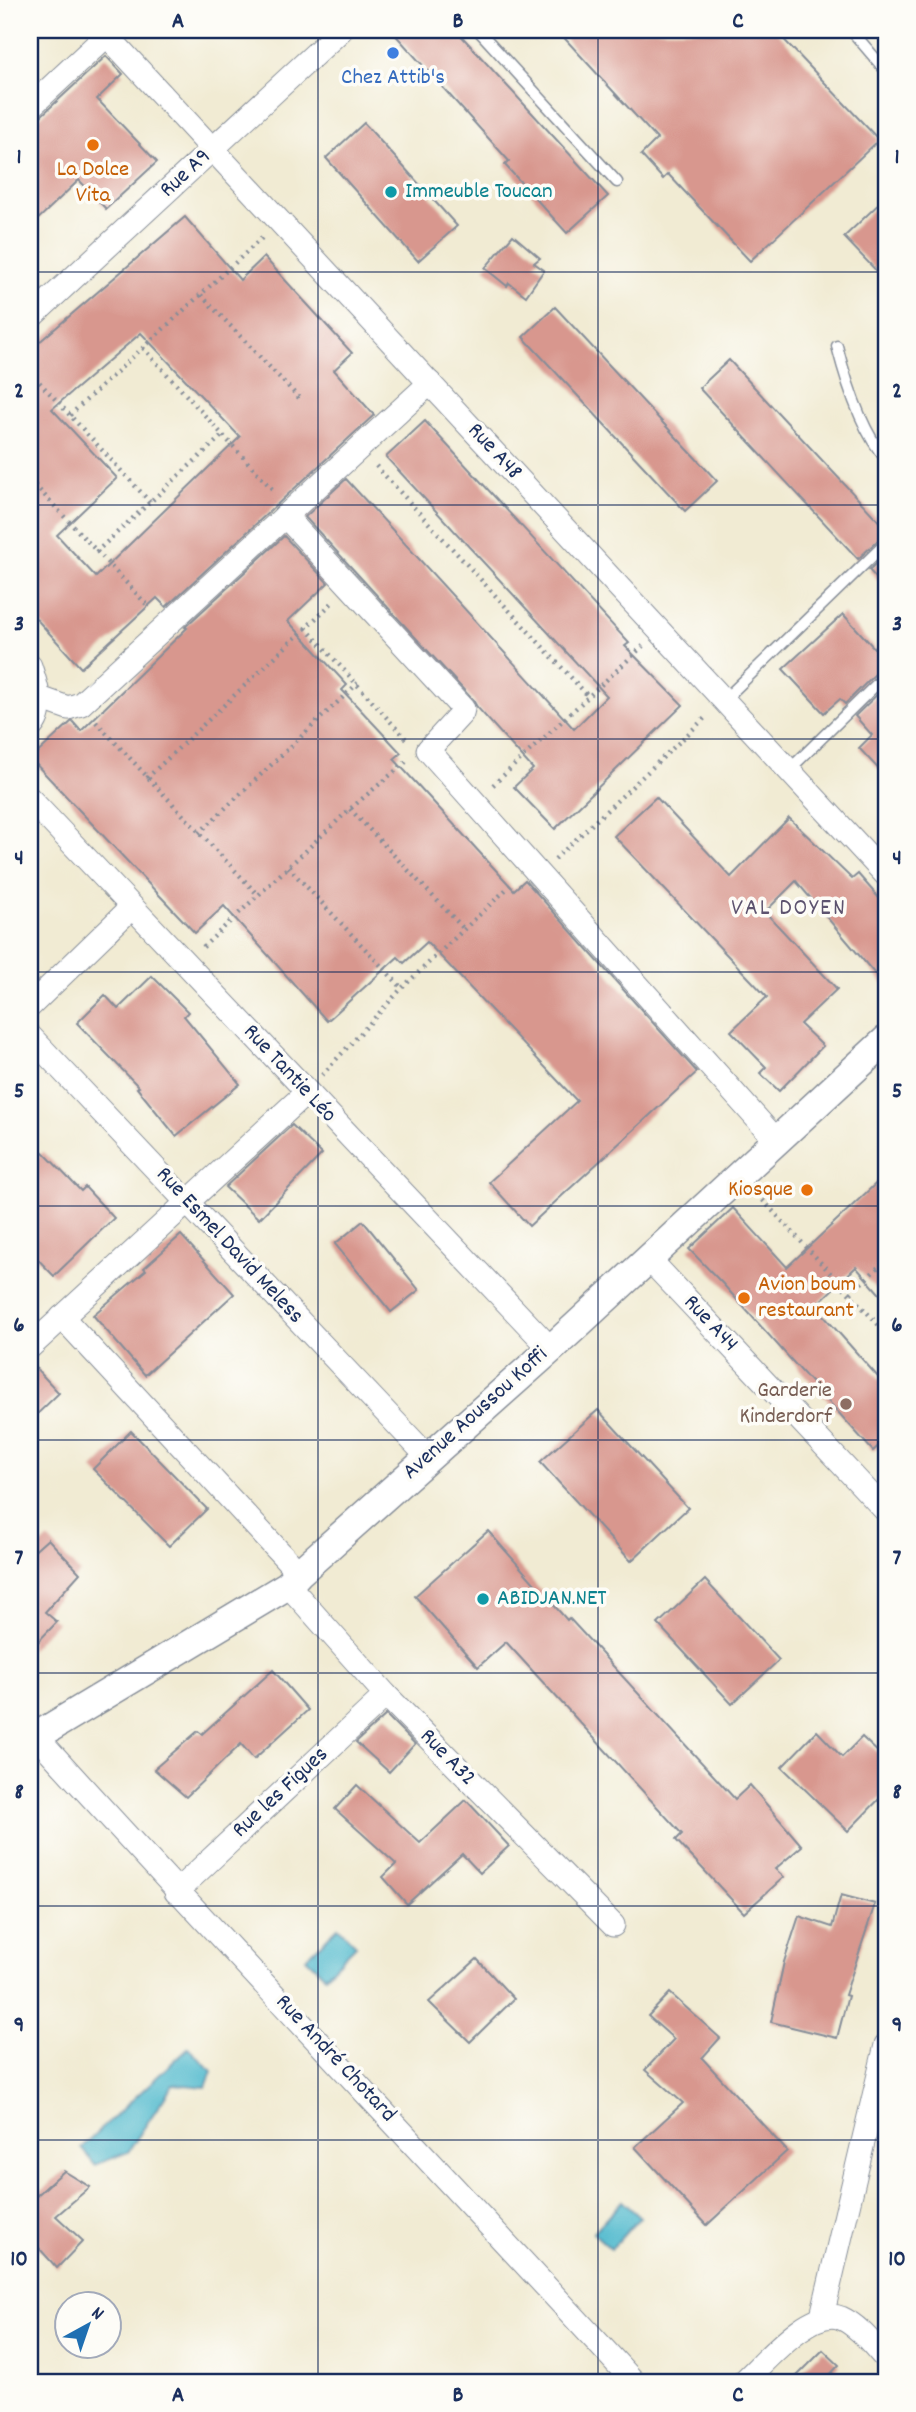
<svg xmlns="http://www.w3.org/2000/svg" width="916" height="2412" viewBox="0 0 916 2412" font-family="Dekko,sans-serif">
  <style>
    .water { fill: #50b9cd; stroke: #367496; stroke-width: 2 }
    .building { fill: #d8978e; fill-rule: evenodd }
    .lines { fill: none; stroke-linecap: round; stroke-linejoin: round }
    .service-casing { stroke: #868d98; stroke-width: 13 }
    .minor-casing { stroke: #868d98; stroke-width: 25 }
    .tertiary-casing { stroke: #868d98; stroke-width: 31 }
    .path { stroke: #868d98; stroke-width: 4.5; stroke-dasharray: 2 5; stroke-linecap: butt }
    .service { stroke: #fff; stroke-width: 10 }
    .minor { stroke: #fff; stroke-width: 23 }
    .tertiary { stroke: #fff; stroke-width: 28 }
    .grid { fill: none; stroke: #1b2f5e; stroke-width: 2; stroke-opacity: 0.55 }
    .shop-dot { fill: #3f7fe0; stroke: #fdfcf7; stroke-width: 2.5 }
    .food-dot { fill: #e8710a; stroke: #fdfcf7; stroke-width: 2.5 }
    .culture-dot { fill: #0f9aa8; stroke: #fdfcf7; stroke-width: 2.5 }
    .education-dot { fill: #8d6e63; stroke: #fdfcf7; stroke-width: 2.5 }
    .labels { text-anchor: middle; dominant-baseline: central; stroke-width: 7; stroke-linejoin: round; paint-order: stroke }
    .shop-label { font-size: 23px; fill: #366cbe; stroke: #fdfcf7 }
    .food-label { font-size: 23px; fill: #c56008; stroke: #fdfcf7 }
    .street-label { font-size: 23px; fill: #1b2f5e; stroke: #fdfcf7 }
    .culture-label { font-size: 23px; fill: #0d838f; stroke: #fdfcf7; text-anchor: start }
    .education-label { font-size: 23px; fill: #785e54; stroke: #fdfcf7; text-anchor: end }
    .neighbourhood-label { font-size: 24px; letter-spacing: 2px; fill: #5d536f; stroke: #fdfcf7 }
    .neatline { fill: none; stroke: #1b2f5e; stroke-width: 2.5 }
    .grid-label { font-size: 23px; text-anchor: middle; font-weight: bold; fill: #1b2f5e }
  </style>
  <rect width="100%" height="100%" fill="#fdfcf7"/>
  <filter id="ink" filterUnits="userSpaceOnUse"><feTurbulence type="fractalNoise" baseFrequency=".0143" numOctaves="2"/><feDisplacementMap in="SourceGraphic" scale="14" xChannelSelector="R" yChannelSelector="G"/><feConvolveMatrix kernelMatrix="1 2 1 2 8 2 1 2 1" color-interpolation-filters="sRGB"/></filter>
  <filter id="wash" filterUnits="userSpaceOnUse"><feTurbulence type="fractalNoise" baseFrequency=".00686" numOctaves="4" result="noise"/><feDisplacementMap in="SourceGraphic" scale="28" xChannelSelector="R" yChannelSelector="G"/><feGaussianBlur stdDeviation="1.57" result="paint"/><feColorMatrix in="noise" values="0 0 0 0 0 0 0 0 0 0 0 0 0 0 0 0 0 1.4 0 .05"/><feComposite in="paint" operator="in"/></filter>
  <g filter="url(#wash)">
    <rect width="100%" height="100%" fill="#f1ebd3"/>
    <g class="water">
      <path d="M 338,1927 L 356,1945 L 325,1976 L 306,1958 Z"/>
      <path d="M 188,2048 L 212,2071 L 206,2087 L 173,2084 L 128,2152 L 95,2165 L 81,2148 Z"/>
      <path d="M 622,2201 L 640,2217 L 611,2249 L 593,2233 Z"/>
    </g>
    <g id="blocks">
      <g class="building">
        <path d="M 391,30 L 456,30 L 608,196 L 567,233 L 505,165 L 509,161 Z"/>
        <path d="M 557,30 L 775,30 L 879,140 L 750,261 L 668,174 L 663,179 L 641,155 L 657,139 Z"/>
        <path d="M 106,56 L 123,74 L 97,99 L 157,162 L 106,209 L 79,180 L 30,227 L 30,121 L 40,117 Z"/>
        <path d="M 364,123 L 457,226 L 418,261 L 326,158 Z"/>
        <path d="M 886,197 L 886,281 L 844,237 Z"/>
        <path d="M 185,217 L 240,280 L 264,257 L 352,353 L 334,370 L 374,415 L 166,607 L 157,598 L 81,668 L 30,612 L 30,350 ZM 141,333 L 240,437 L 96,577 L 57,535 L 117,478 L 52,409 Z"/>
        <path d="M 513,235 L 540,258 L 534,263 L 544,270 L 526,296 L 509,283 L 507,286 L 485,268 Z"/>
        <path d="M 555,307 L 717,481 L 685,511 L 523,337 Z"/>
        <path d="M 729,360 L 886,529 L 886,535 L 881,537 L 858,559 L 699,388 Z"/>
        <path d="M 425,421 L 629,643 L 625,646 L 683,705 L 555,829 L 514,787 L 533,769 L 477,707 L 473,700 L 305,517 L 346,479 L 574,729 L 607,696 L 386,457 Z"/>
        <path d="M 284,536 L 328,583 L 288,621 L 347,685 L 342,690 L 401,753 L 394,759 L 514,890 L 525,880 L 697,1072 L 529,1226 L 489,1182 L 577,1101 L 427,942 L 404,963 L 398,957 L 327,1021 L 224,906 L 195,933 L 31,759 L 72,721 L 81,731 L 187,628 L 185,627 Z"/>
        <path d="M 886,554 L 886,589 L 869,570 Z"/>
        <path d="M 843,614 L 886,661 L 886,667 L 880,669 L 845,704 L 840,699 L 824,713 L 783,669 Z"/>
        <path d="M 886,686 L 886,777 L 859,748 L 872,735 L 855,716 Z"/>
        <path d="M 656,797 L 731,877 L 789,818 L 852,879 L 858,874 L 886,906 L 886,987 L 796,881 L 765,912 L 837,989 L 800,1024 L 823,1046 L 779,1091 L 760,1073 L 766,1067 L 731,1031 L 767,997 L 614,836 Z"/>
        <path d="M 152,976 L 188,1012 L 184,1016 L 240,1084 L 176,1136 L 137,1088 L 139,1087 L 77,1023 L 105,995 L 118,1009 Z"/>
        <path d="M 292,1125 L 322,1154 L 259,1219 L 225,1187 Z"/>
        <path d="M 43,1152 L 81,1191 L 85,1187 L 114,1218 L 54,1276 L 30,1251 L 30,1165 Z"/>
        <path d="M 886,1174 L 886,1301 L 856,1267 L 815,1306 L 886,1386 L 886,1439 L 873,1451 L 722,1283 L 689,1249 L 733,1208 L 787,1267 Z"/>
        <path d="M 363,1221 L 419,1290 L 391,1312 L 335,1244 Z"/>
        <path d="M 181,1235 L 234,1294 L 145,1375 L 93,1315 L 146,1270 L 144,1268 Z"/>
        <path d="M 30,1362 L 59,1393 L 30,1421 Z"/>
        <path d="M 598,1410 L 688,1508 L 631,1561 L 540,1462 Z"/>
        <path d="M 131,1431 L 207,1509 L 169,1546 L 93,1469 Z"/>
        <path d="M 488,1531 L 567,1620 L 569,1618 L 735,1799 L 750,1785 L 802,1846 L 775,1869 L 784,1877 L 744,1913 L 676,1840 L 682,1834 L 506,1642 L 478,1667 L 415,1596 Z"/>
        <path d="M 48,1539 L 80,1573 L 45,1612 L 57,1622 L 30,1650 L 30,1555 Z"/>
        <path d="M 705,1580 L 779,1660 L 732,1704 L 658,1624 Z"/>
        <path d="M 273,1670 L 308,1710 L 254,1759 L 241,1744 L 186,1797 L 154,1769 L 198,1731 L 202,1734 Z"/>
        <path d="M 386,1715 L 415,1744 L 389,1772 L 356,1742 Z"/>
        <path d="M 817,1731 L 842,1757 L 862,1737 L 886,1760 L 886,1792 L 848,1831 L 782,1767 Z"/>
        <path d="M 357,1785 L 420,1843 L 466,1800 L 509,1846 L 480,1873 L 462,1854 L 407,1904 L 383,1877 L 396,1864 L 335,1809 Z"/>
        <path d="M 841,1895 L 875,1904 L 845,1995 L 848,1996 L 837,2038 L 771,2022 L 784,1962 L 799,1916 L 832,1927 Z"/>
        <path d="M 477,1959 L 514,1999 L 470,2042 L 429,2002 Z"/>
        <path d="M 670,1993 L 720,2038 L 702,2058 L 787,2151 L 707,2225 L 635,2147 L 683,2103 L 645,2070 L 674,2039 L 648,2016 Z"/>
        <path d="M 64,2171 L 90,2187 L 56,2216 L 83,2241 L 57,2268 L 30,2238 L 30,2192 L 35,2197 Z"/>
        <path d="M 823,2350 L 839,2365 L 823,2382 L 791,2382 Z"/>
      </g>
    </g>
  </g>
  <g filter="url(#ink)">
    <use href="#blocks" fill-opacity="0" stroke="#868d98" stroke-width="2"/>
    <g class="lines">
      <defs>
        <g id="service">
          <path d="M 478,30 L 617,182"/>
          <path d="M 851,30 L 886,71"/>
          <path d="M 837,346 C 846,381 861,431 886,459"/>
          <path d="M 724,700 L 886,543"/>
          <path d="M 789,770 L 886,675"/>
        </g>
        <g id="minor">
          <path d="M 102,30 L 886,875"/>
          <path d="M 30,107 L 107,35"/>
          <path d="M 30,318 L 341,30"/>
          <path d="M 285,516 L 463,709 L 462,713 L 428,750 L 776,1140"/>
          <path d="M 30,666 C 36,685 47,712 30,728"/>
          <path d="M 40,698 L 68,708 L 81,704 L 430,383"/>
          <path d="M 30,799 L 551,1349"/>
          <path d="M 30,1006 L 132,907"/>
          <path d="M 30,1036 L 428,1457"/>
          <path d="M 648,1258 L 886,1511"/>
          <path d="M 62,1317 L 299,1573"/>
          <path d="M 30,1347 L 306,1093"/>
          <path d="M 288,1585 L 386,1695 L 613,1925"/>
          <path d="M 36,1736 C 233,1954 436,2166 634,2382"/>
          <path d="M 176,1892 L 386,1695"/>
          <path d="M 822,2316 L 886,2045"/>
          <path d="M 743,2382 C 764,2363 811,2306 841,2318 C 859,2326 873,2345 886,2359"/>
        </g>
        <path id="tertiary" d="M 30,1740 L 288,1585 L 299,1573 L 551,1349 L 886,1040"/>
      </defs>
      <use href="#service" class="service-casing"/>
      <use href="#minor" class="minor-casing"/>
      <use href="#tertiary" class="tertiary-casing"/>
      <g class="path">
        <path d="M 201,295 L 301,400"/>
        <path d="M 143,348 L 275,492"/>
        <path d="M 30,372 L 150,502"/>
        <path d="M 70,415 L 262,238"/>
        <path d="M 376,466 L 589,697"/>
        <path d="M 30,480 L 149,607"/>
        <path d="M 96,552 L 223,435"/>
        <path d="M 306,628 L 406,739"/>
        <path d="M 96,722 L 258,895"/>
        <path d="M 147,778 L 332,603"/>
        <path d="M 493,785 L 643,646"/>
        <path d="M 350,809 L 464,929"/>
        <path d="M 199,833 L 358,683"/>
        <path d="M 555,859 L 707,716"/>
        <path d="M 288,867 L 402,988"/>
        <path d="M 203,947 L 350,809 L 406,762"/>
        <path d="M 322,1075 L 402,988 L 514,882"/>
        <path d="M 758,1195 L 886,1333"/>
        <path d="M 851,1293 L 886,1260"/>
      </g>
      <use href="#service" class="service"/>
      <use href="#minor" class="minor"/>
      <use href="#tertiary" class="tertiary"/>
    </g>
  </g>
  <path class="grid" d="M 318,30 L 318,2382M 598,30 L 598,2382M 30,272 L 886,272M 30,505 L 886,505M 30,739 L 886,739M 30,972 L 886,972M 30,1206 L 886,1206M 30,1440 L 886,1440M 30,1673 L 886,1673M 30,1906 L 886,1906M 30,2140 L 886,2140"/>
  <circle class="shop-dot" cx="393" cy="53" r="7"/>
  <g class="food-dot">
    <circle cx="93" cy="145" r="7"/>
    <circle cx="807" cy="1190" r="7"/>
    <circle cx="744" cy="1298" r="7"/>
  </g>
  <g class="culture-dot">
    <circle cx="391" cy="192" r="7"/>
    <circle cx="483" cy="1599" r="7"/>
  </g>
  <circle class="education-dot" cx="846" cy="1404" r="7"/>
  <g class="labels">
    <g class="shop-label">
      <text x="393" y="78">Chez Attib's</text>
    </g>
    <g class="food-label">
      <text x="93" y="170">La Dolce<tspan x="93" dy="26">Vita</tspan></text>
      <text x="793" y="1190" text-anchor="end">Kiosque</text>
      <text x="758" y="1285" text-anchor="start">Avion boum<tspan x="758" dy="26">restaurant</tspan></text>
    </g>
    <g class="street-label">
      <text transform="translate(186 174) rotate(-43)">Rue A9</text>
      <text transform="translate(494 452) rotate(47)">Rue A48</text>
      <text transform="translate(289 1074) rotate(47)">Rue Tantie Léo</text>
      <text transform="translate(229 1246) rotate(47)">Rue Esmel David Meless</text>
      <text transform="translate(710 1324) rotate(47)">Rue A44</text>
      <text transform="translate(476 1414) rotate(-42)">Avenue Aoussou Koffi</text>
      <text transform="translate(447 1758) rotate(46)">Rue A32</text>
      <text transform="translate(281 1793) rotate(-43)">Rue les Figues</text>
      <text transform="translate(335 2059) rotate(47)">Rue André Chotard</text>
    </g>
    <g class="culture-label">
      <text x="405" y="192">Immeuble Toucan</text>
      <text x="497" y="1599">ABIDJAN.NET</text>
    </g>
    <g class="education-label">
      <text x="832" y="1391">Garderie<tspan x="832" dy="26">Kinderdorf</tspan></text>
    </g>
    <g class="neighbourhood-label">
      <text x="789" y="909">VAL DOYEN</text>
    </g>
  </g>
  <rect width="916" height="2412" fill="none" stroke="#fdfcf7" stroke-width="77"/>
  <g transform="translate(88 2325) rotate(40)"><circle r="33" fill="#fdfcf7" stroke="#a3aaba" stroke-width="2"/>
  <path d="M0-5L12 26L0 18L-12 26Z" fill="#1f6fb2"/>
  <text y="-10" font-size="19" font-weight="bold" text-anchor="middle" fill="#1b2f5e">N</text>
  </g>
  <rect x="38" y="38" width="840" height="2336" class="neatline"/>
  <g class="grid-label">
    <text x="178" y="27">A</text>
    <text x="458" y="27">B</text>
    <text x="738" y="27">C</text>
    <text x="19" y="163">1</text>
    <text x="897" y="163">1</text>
    <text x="19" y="397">2</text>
    <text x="897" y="397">2</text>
    <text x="19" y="630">3</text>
    <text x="897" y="630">3</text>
    <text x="19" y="864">4</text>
    <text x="897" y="864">4</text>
    <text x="19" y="1097">5</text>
    <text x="897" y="1097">5</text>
    <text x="19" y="1331">6</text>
    <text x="897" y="1331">6</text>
    <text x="19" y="1564">7</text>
    <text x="897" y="1564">7</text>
    <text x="19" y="1798">8</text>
    <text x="897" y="1798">8</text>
    <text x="19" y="2031">9</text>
    <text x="897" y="2031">9</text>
    <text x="19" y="2265">10</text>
    <text x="897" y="2265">10</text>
    <text x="178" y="2401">A</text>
    <text x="458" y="2401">B</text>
    <text x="738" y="2401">C</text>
  </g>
</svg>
